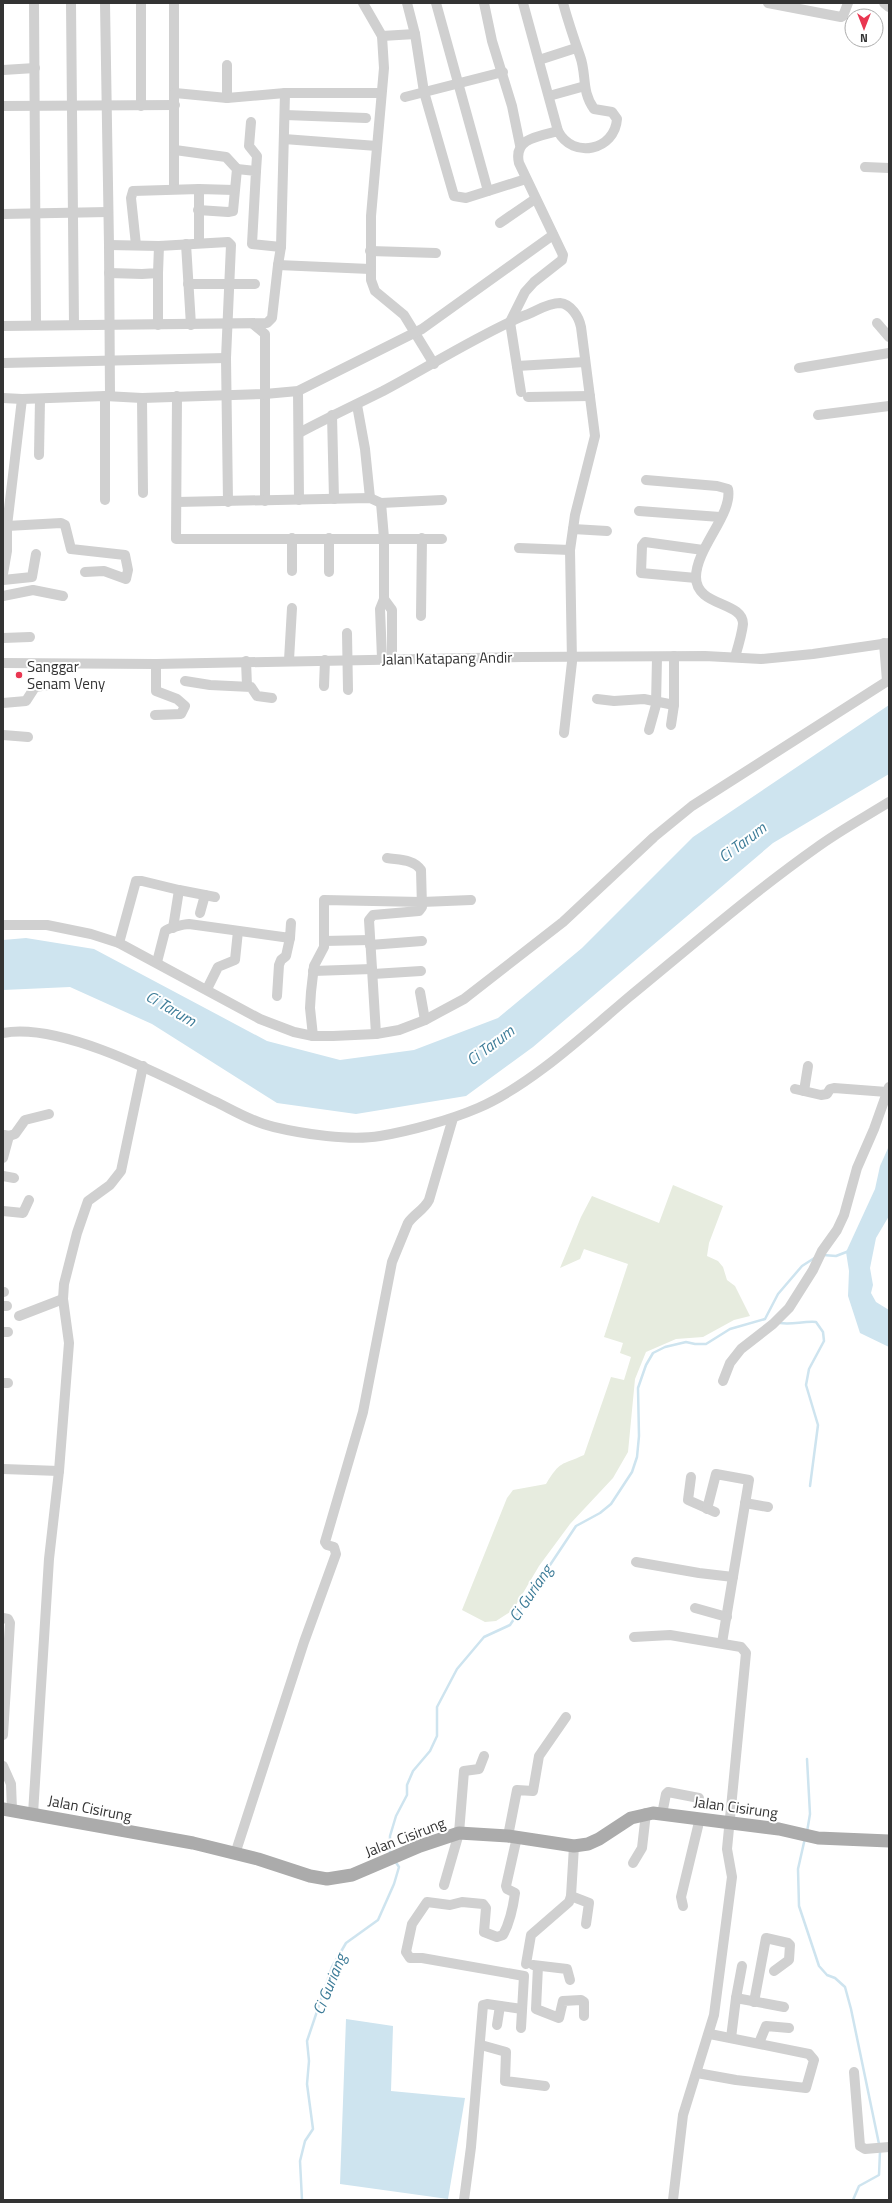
<svg xmlns="http://www.w3.org/2000/svg" width="892" height="2203" viewBox="0 0 892 2203" font-family="'Titillium Web',sans-serif">
  <style>
    .green { fill: #e7ecdf }
    .water { fill: #cee4ef }
    .lines { fill: none; stroke-linecap: round; stroke-linejoin: round }
    .stream { stroke: #cee4ef; stroke-width: 2.5 }
    .minor { stroke: #d0d0d0; stroke-width: 10 }
    .major { stroke: #ababab; stroke-width: 13 }
    .poi-dot { fill: #e93651; stroke: #fff; stroke-width: 1.5 }
    .labels { text-anchor: middle; dominant-baseline: central; stroke-width: 4; stroke-linejoin: round; paint-order: stroke }
    .street-label { font-size: 15px; fill: #333; stroke: #fff }
    .poi-label { font-size: 15px; fill: #333; stroke: #fff; text-anchor: start }
    .water-label { font-size: 16px; font-style: italic; fill: #3d7c98; stroke: #fff }
  </style>
  <rect width="100%" height="100%" fill="#fff"/>
  <path class="green" d="M 673,1185 L 723,1206 L 709,1243 L 707,1256 L 718,1261 L 723,1267 L 727,1280 L 735,1286 L 750,1316 L 734,1320 L 703,1337 L 676,1339 L 646,1352 L 635,1379 L 628,1452 L 613,1478 L 570,1524 L 539,1566 L 513,1610 L 496,1621 L 485,1622 L 462,1610 L 507,1498 L 513,1490 L 546,1484 C 561,1460 560,1466 584,1455 L 611,1377 L 624,1380 L 631,1357 L 620,1353 L 623,1343 L 604,1337 L 628,1264 L 584,1249 L 580,1259 L 560,1268 L 581,1217 L 592,1196 L 659,1223 Z"/>
  <g class="water">
    <path d="M 889,705 L 889,774 L 773,843 L 533,1047 L 466,1096 L 356,1114 L 277,1103 L 152,1024 L 70,987 L 3,990 L 3,940 L 26,938 L 94,949 L 267,1041 L 340,1060 L 414,1050 L 498,1018 L 582,948 L 693,837 Z"/>
    <path d="M 889,1146 L 889,1216 L 876,1238 L 870,1268 L 873,1285 L 871,1293 L 876,1302 L 889,1310 L 889,1347 L 860,1333 L 848,1296 L 849,1271 L 846,1252 L 875,1189 L 880,1166 Z"/>
    <path d="M 346,2019 L 393,2026 L 391,2091 L 465,2098 L 448,2199 L 340,2184 Z"/>
  </g>
  <g class="lines">
    <g class="stream">
      <path d="M 823,1255 L 836,1256 L 849,1251"/>
      <path d="M 780,1323 C 792,1325 803,1321 816,1322 L 823,1332 L 824,1341 L 809,1369 L 806,1385 L 818,1425 L 810,1486"/>
      <path d="M 807,1832 L 810,1814 L 807,1759"/>
      <path d="M 805,1838 L 798,1869 L 799,1906 L 819,1966 L 827,1975 L 835,1978 L 845,1987 L 851,2009 L 879,2144"/>
      <path d="M 390,1854 L 390,1836 L 396,1816 L 407,1795 L 407,1785 L 413,1771 L 430,1751 L 437,1736 L 437,1707 L 457,1669 L 484,1637 L 510,1625 L 576,1526 L 600,1513 L 611,1504 L 632,1472 L 637,1457 L 639,1436 L 638,1388 L 646,1365 L 653,1353 L 665,1347 L 686,1342 L 695,1344 L 706,1344 L 730,1329 L 765,1319 L 778,1294 L 802,1266 L 816,1257"/>
      <path d="M 302,2200 L 300,2161 L 305,2141 L 313,2129 L 307,2084 L 309,2061 L 307,2041 L 332,1967 L 346,1943 L 378,1920 L 394,1884 L 399,1867 L 395,1861"/>
      <path d="M 853,2200 L 859,2186 L 879,2175 L 880,2151"/>
    </g>
    <g class="minor">
      <path d="M 34,3 L 36,325"/>
      <path d="M 71,3 L 74,325"/>
      <path d="M 105,3 L 109,245 L 110,396"/>
      <path d="M 141,3 L 141,106"/>
      <path d="M 174,3 L 174,189"/>
      <path d="M 363,3 L 382,36 L 384,68 L 371,216 L 371,280 L 375,291 L 404,315 L 434,364"/>
      <path d="M 407,3 L 415,34 L 424,92 L 454,196 L 466,198 L 526,179"/>
      <path d="M 436,3 L 488,191"/>
      <path d="M 484,3 L 492,41 L 512,106 L 520,145"/>
      <path d="M 523,3 L 558,131"/>
      <path d="M 768,3 L 841,17 L 843,16 L 848,3"/>
      <path d="M 884,3 L 889,7"/>
      <path d="M 382,36 L 415,34"/>
      <path d="M 539,60 L 576,48"/>
      <path d="M 3,70 L 35,68"/>
      <path d="M 175,93 L 227,98 L 285,93"/>
      <path d="M 549,96 L 585,86"/>
      <path d="M 405,97 L 503,72"/>
      <path d="M 227,98 L 227,65"/>
      <path d="M 3,106 L 175,105"/>
      <path d="M 285,115 L 366,118"/>
      <path d="M 251,122 L 249,146 L 257,156 L 256,171"/>
      <path d="M 284,139 L 377,146"/>
      <path d="M 175,150 L 226,157 L 237,169 L 233,211 L 228,212 L 198,210"/>
      <path d="M 865,167 L 889,168"/>
      <path d="M 237,169 L 256,171 L 252,244 L 281,247"/>
      <path d="M 199,189 L 199,243"/>
      <path d="M 3,214 L 108,212"/>
      <path d="M 500,223 L 535,199"/>
      <path d="M 186,244 L 191,325"/>
      <path d="M 109,245 L 159,246 L 228,242 L 231,245 L 226,358 L 228,502"/>
      <path d="M 136,245 L 131,198 L 133,191 L 199,189 L 234,190"/>
      <path d="M 370,251 L 436,253"/>
      <path d="M 370,269 L 278,265 L 281,247 L 285,93 L 381,93"/>
      <path d="M 109,273 L 142,274 L 158,273 L 159,246"/>
      <path d="M 188,284 L 255,284"/>
      <path d="M 877,323 L 889,337"/>
      <path d="M 253,324 L 265,334 L 265,501"/>
      <path d="M 158,325 L 158,273"/>
      <path d="M 3,326 L 267,323 L 272,318 L 278,265"/>
      <path d="M 3,363 L 226,358"/>
      <path d="M 517,366 L 585,362"/>
      <path d="M 799,368 L 889,353"/>
      <path d="M 298,391 L 299,500"/>
      <path d="M 521,392 L 510,322 L 525,292 L 534,282 L 562,260 L 563,255 L 519,163 C 513,138 540,136 558,131 C 573,160 615,150 617,119 L 612,112 L 594,109 C 581,91 587,75 580,56 C 574,39 568,21 563,3"/>
      <path d="M 105,396 L 105,500"/>
      <path d="M 177,396 L 176,539 L 442,539"/>
      <path d="M 528,397 L 590,396"/>
      <path d="M 3,398 L 22,399 L 105,396 L 142,398 L 265,394 L 298,391 L 422,329 L 553,235"/>
      <path d="M 142,398 L 143,493"/>
      <path d="M 357,405 L 365,449 L 370,498"/>
      <path d="M 332,415 L 334,499"/>
      <path d="M 818,415 L 889,406"/>
      <path d="M 299,433 C 327,418 355,405 383,391 C 430,366 475,337 523,316 C 535,312 547,303 560,303 C 571,304 579,317 581,327 L 595,436 L 575,515 L 570,550 L 572,662 L 564,733"/>
      <path d="M 39,455 L 40,399"/>
      <path d="M 646,480 L 717,486 L 728,489 C 733,514 696,548 696,577 C 696,607 743,601 743,624 C 742,634 738,647 735,657"/>
      <path d="M 177,502 L 370,498 L 381,503 L 442,500"/>
      <path d="M 381,503 L 384,538 L 384,599 L 380,609 L 382,658"/>
      <path d="M 639,511 L 720,517"/>
      <path d="M 7,526 L 22,399"/>
      <path d="M 573,529 L 607,531"/>
      <path d="M 292,538 L 292,571"/>
      <path d="M 329,538 L 329,572"/>
      <path d="M 519,548 L 570,550"/>
      <path d="M 3,574 L 7,551 L 7,526 L 61,523 L 65,525 L 71,549 L 125,555 L 128,570 L 126,579 L 104,571 L 85,572"/>
      <path d="M 696,578 L 641,573 L 642,546 L 645,542 L 703,550"/>
      <path d="M 3,580 L 32,577 L 36,554"/>
      <path d="M 3,596 L 33,590 L 63,596"/>
      <path d="M 384,599 L 392,610 L 392,658"/>
      <path d="M 421,616 L 422,538"/>
      <path d="M 347,633 L 348,690"/>
      <path d="M 3,638 L 30,637"/>
      <path d="M 884,643 L 887,681"/>
      <path d="M 289,660 L 292,608"/>
      <path d="M 246,661 L 247,686"/>
      <path d="M 3,663 L 156,664 L 523,657 L 705,656 L 761,659 L 813,654 L 889,643"/>
      <path d="M 185,681 L 210,685 L 251,687 L 257,696 L 272,698"/>
      <path d="M 324,686 L 325,660"/>
      <path d="M 597,699 L 614,701 L 644,699 L 674,705 L 674,656"/>
      <path d="M 3,703 L 26,701 L 35,687 L 49,685"/>
      <path d="M 155,715 L 181,714 L 185,706 L 177,699 L 156,691 L 156,664"/>
      <path d="M 671,725 L 674,705"/>
      <path d="M 649,730 L 656,705 L 657,657"/>
      <path d="M 3,735 L 28,737"/>
      <path d="M 200,913 L 205,895"/>
      <path d="M 3,925 L 47,925 L 91,934 L 119,943 L 260,1019 L 294,1032 L 313,1036 L 333,1036 L 376,1034 L 399,1030 L 425,1020 L 464,999 L 563,922 L 654,837 L 692,806 L 889,680"/>
      <path d="M 173,928 L 179,890 L 215,897"/>
      <path d="M 324,941 L 370,940"/>
      <path d="M 119,943 L 136,881 L 142,881 L 179,890"/>
      <path d="M 370,945 L 422,941"/>
      <path d="M 157,962 L 165,931 C 168,928 184,924 189,924 L 290,938 L 291,923"/>
      <path d="M 313,971 L 372,969"/>
      <path d="M 373,974 L 421,971"/>
      <path d="M 207,989 L 218,967 L 235,960 L 238,931"/>
      <path d="M 420,992 L 425,1020"/>
      <path d="M 277,996 L 279,965 L 281,960 L 286,956 L 290,938"/>
      <path d="M 3,1033 C 61,1022 161,1075 214,1101 C 233,1110 252,1122 274,1127 C 303,1134 350,1141 380,1136 C 410,1131 450,1120 478,1108 C 531,1085 584,1035 629,997 C 690,947 751,894 816,848 C 839,831 865,817 889,802"/>
      <path d="M 376,1034 L 369,920 L 373,915 L 419,911 L 422,907 L 421,870 C 414,859 399,860 387,858"/>
      <path d="M 313,1036 L 310,1008 L 311,992 L 314,966 L 324,947 L 324,900 L 422,902 L 471,900"/>
      <path d="M 795,1089 L 821,1095 L 827,1094 L 830,1089 L 834,1088 L 887,1092"/>
      <path d="M 804,1091 L 808,1066"/>
      <path d="M 9,1136 L 15,1134 L 25,1120 L 49,1114"/>
      <path d="M 3,1158 L 9,1136 L 4,1135"/>
      <path d="M 3,1176 L 14,1178"/>
      <path d="M 3,1211 L 23,1213 L 29,1200"/>
      <path d="M 3,1292 L 4,1292"/>
      <path d="M 3,1306 L 7,1306"/>
      <path d="M 19,1316 L 63,1299"/>
      <path d="M 3,1332 L 8,1332"/>
      <path d="M 723,1381 L 730,1363 L 741,1349 L 773,1324 L 789,1308 L 813,1270 L 822,1251 L 837,1230 L 844,1215 L 857,1168 L 874,1129 L 889,1087"/>
      <path d="M 3,1383 L 8,1383"/>
      <path d="M 3,1469 L 59,1471"/>
      <path d="M 691,1477 L 688,1500 L 715,1512"/>
      <path d="M 745,1503 L 768,1507"/>
      <path d="M 707,1509 L 716,1474 L 749,1480 L 722,1643"/>
      <path d="M 636,1562 L 699,1573 L 733,1577"/>
      <path d="M 695,1608 L 727,1617"/>
      <path d="M 3,1618 L 8,1619 L 10,1623 L 3,1735"/>
      <path d="M 634,1637 L 670,1635 L 741,1647 L 746,1653 L 727,1849 L 732,1877 L 714,2015 L 683,2115 L 673,2200"/>
      <path d="M 3,1766 L 11,1784 L 12,1810"/>
      <path d="M 33,1814 L 49,1559 L 59,1471 L 69,1343 L 63,1299 L 64,1284 L 77,1233 L 88,1201 L 110,1185 L 121,1171 L 143,1066"/>
      <path d="M 662,1814 L 666,1794 L 668,1792 L 699,1798"/>
      <path d="M 508,1836 L 517,1790 L 533,1791 L 539,1756 L 566,1717"/>
      <path d="M 517,1837 L 506,1886 L 507,1889 L 515,1893 C 513,1908 510,1922 503,1935 L 497,1937 L 484,1932 L 486,1908 L 483,1904 L 462,1902 L 450,1905 L 427,1902 L 412,1924 L 406,1952 L 410,1958 L 422,1958 L 524,1976 L 521,2028"/>
      <path d="M 574,1846 L 571,1896 L 589,1903 L 586,1924"/>
      <path d="M 235,1854 L 304,1642 L 336,1554 L 334,1547 L 327,1545 L 325,1542 L 363,1412 L 392,1262 L 408,1223 C 414,1214 424,1210 429,1200 L 453,1118"/>
      <path d="M 633,1863 L 642,1848 L 646,1813"/>
      <path d="M 444,1885 L 459,1833 L 464,1771 L 479,1769 L 484,1756"/>
      <path d="M 683,1906 L 681,1897 L 700,1818"/>
      <path d="M 526,1964 L 531,1935 L 569,1902 L 571,1896"/>
      <path d="M 533,1965 L 567,1969 L 570,1980"/>
      <path d="M 538,1966 L 536,2009 L 559,2018 L 563,2001 L 581,2000 L 584,2002 L 584,2016"/>
      <path d="M 736,1998 L 742,1966"/>
      <path d="M 754,2002 L 766,1938 L 788,1943 L 790,1945 L 789,1960 L 774,1971"/>
      <path d="M 497,2025 L 500,2006"/>
      <path d="M 731,2038 L 736,1998 L 784,2007"/>
      <path d="M 759,2043 L 766,2026 L 789,2028"/>
      <path d="M 481,2045 L 506,2052 L 505,2081 L 545,2086"/>
      <path d="M 854,2072 L 860,2146 L 865,2149 L 889,2147"/>
      <path d="M 697,2073 L 736,2080 L 806,2088 L 814,2060 L 809,2054 L 710,2034"/>
      <path d="M 464,2200 L 471,2147 L 483,2005 L 487,2004 L 522,2009"/>
    </g>
    <path class="major" d="M 3,1809 L 193,1843 L 258,1859 L 310,1876 L 327,1879 L 352,1875 L 420,1846 L 459,1833 L 508,1836 L 574,1846 L 588,1844 L 599,1839 L 631,1818 L 653,1813 L 779,1829 L 818,1838 L 889,1841"/>
  </g>
  <circle class="poi-dot" cx="19" cy="675" r="4"/>
  <g class="labels">
    <g class="street-label">
      <text transform="translate(447 658) rotate(-1)">Jalan Katapang Andir</text>
      <text transform="translate(736 1807) rotate(8)">Jalan Cisirung</text>
      <text transform="translate(90 1808) rotate(11)">Jalan Cisirung</text>
      <text transform="translate(405 1837) rotate(-21)">Jalan Cisirung</text>
    </g>
    <g class="poi-label">
      <text x="27" y="666">Sanggar<tspan x="27" dy="17">Senam Veny</tspan></text>
    </g>
    <g class="water-label">
      <text transform="translate(742 842) rotate(-37)">Ci Tarum</text>
      <text transform="translate(171 1008) rotate(30)">Ci Tarum</text>
      <text transform="translate(490 1045) rotate(-37)">Ci Tarum</text>
      <text transform="translate(530 1593) rotate(-56)">Ci Guriang</text>
      <text transform="translate(329 1984) rotate(-68)">Ci Guriang</text>
    </g>
  </g>
  <rect width="892" height="2203" fill="none" stroke="#333333" stroke-width="8"/>
  <g transform="translate(864 28) rotate(180)"><circle r="19" fill="#ffffff" stroke="#adadad"/>
  <path d="M0-3L7 15L0 10L-7 15Z" fill="#e93651"/>
  <text y="-6" font-size="11" font-weight="bold" text-anchor="middle" fill="#333333">N</text>
  </g>
</svg>
